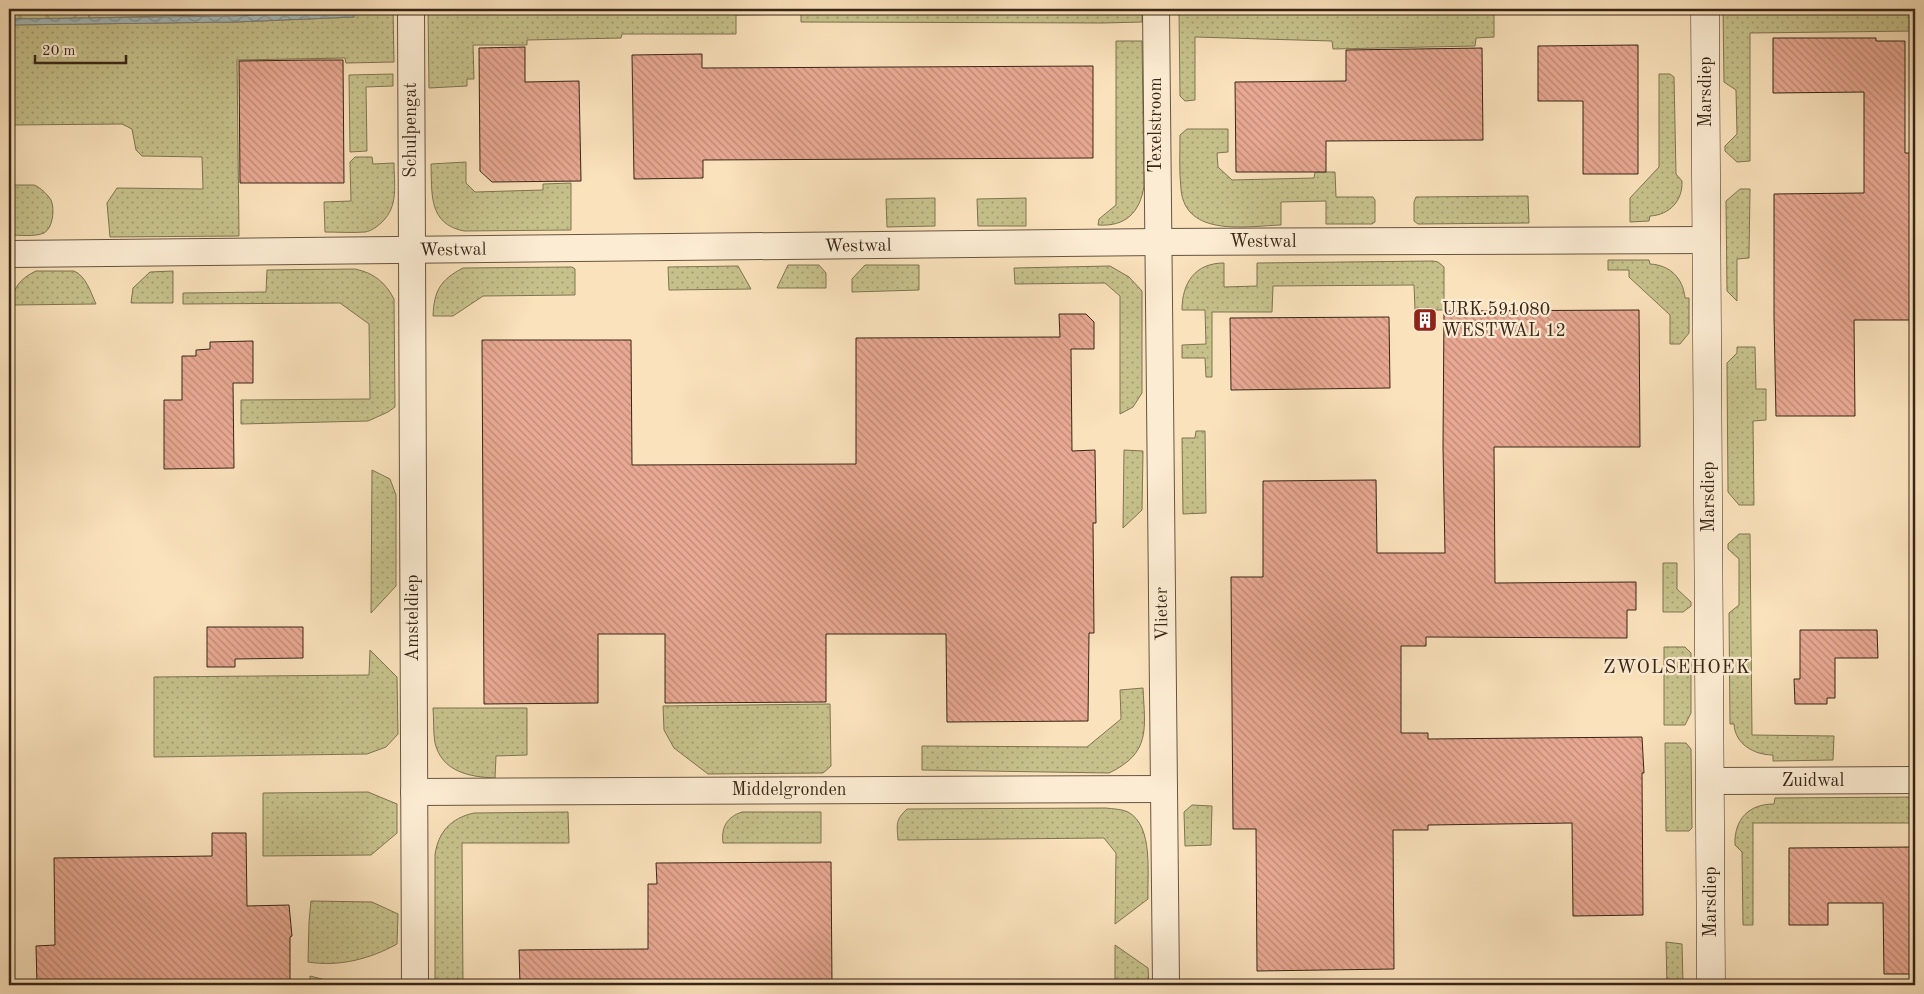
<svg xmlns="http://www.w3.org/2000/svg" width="1924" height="994" viewBox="0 0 1924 994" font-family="'Old Standard TT',serif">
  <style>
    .grass { fill: url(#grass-dots); stroke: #7f7451 }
    .forest { fill: url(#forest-firs); stroke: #7f7451 }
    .water { fill: url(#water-waves); stroke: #797f7a }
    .building { fill: url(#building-back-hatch); stroke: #382617 }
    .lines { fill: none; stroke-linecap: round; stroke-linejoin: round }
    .street-casing { stroke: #685540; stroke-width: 28 }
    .secondary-casing { stroke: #382617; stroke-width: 29 }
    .street { stroke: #fcecd3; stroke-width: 26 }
    .secondary { stroke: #fcecd3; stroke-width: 28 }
    .labels { text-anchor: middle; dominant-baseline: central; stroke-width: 4.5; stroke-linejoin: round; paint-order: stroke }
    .street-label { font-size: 18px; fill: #382617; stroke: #fcecd3 }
    .poi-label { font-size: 18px; fill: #382617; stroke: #fcecd3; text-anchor: start }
    .neighbourhood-label { font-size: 19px; letter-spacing: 1px; fill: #382617; stroke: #fcecd3 }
  </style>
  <defs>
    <pattern id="grass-dots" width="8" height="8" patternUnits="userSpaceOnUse" patternTransform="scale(1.25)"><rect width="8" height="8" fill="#c6c18b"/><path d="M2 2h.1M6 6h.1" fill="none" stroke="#a29d71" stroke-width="1.8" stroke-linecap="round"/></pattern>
    <pattern id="forest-firs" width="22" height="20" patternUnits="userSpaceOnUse" patternTransform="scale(1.25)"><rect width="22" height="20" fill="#c6c18b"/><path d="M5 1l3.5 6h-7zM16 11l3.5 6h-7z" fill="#a29d71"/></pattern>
    <pattern id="water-waves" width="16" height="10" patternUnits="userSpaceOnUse" patternTransform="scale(1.25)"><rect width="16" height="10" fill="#a4babc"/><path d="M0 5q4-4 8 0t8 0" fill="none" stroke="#879798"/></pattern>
    <pattern id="building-back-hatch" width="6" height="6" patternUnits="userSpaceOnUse" patternTransform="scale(1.25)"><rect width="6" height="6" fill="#e8a892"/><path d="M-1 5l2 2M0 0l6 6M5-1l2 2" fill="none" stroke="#bd8976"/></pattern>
  </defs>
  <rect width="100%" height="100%" fill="#fae2bc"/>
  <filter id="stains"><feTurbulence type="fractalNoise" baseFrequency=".004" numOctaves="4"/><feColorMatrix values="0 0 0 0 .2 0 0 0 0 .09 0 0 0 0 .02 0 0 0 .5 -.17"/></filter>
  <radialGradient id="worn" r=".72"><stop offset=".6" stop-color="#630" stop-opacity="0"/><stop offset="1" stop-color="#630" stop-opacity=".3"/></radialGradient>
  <g class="grass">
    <path d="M 89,9 L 393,9 L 394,62 L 346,63 L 345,58 L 237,60 L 239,236 L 110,237 L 107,203 L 117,188 L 203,189 L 202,157 L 142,156 L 136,150 L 132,129 L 122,124 L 9,125 L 9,25 L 236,22 L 354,17 L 353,12 L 350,11 L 89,18 Z"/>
    <path d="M 428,9 L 470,9 L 472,12 L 808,9 L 1142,9 L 1142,22 L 1103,23 L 801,22 L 801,14 L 736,15 L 736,34 L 622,34 L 621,38 L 527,40 L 527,45 L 473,45 L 474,79 L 467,79 L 467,86 L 429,88 Z"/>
    <path d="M 1179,9 L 1230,9 L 1235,12 L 1494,9 L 1494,37 L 1476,38 L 1475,46 L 1333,49 L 1332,41 L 1195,37 L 1195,100 L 1185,101 L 1180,96 Z"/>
    <path d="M 1723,9 L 1915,9 L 1915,31 L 1750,33 L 1750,161 L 1737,162 L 1725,151 L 1725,146 L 1737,134 L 1736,90 L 1724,82 Z"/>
    <path d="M 1116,41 L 1142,41 L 1144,186 C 1140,212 1126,227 1098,225 L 1099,219 L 1116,205 Z"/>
    <path d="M 393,74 L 393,86 L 366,87 L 367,151 L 350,152 L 349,75 Z"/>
    <path d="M 1659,74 L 1670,74 L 1674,77 L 1676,174 L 1682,181 C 1683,200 1670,215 1650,216 L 1649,221 L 1630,222 L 1630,198 L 1659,167 Z"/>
    <path d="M 1187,129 L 1228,129 L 1228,152 L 1217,153 L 1218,167 L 1232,180 L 1314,178 L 1315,172 L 1335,172 L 1336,197 L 1373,197 L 1375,200 L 1375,222 L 1372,224 L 1326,224 L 1326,201 L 1281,202 L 1281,225 C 1248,226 1185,238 1181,189 C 1179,171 1180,153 1180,135 Z"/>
    <path d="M 355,157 L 372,157 L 373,164 L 394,163 C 394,184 399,206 382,222 C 377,227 371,231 365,232 C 352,233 338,232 325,232 L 324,202 L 351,201 L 350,162 Z"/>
    <path d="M 466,162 L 466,183 L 475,192 L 543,190 L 543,184 L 571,183 L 571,230 L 464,231 C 428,224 432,193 431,164 Z"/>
    <path d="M 9,185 L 34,185 C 40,187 48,195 51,200 C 55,209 53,228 44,233 C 35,237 19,235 9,235 Z"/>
    <path d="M 1740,189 L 1750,189 L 1749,258 L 1737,259 L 1737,301 L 1727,291 L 1726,201 Z"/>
    <path d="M 1528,196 L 1529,223 L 1418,224 L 1414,221 L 1414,202 L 1416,197 Z"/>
    <path d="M 935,198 L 935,226 L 887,227 L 886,199 Z"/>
    <path d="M 1026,198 L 1026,226 L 978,226 L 977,199 Z"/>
    <path d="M 1608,260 L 1649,260 L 1650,264 C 1670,265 1683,278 1685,298 L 1689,298 L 1689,333 L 1680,344 L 1670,344 L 1670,315 L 1629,277 L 1629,270 L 1608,270 Z"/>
    <path d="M 1433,261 L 1438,262 L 1444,267 L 1444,310 L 1415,310 L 1414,285 L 1273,286 L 1272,312 L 1212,312 L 1212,377 L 1206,377 L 1205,358 L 1182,358 L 1182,345 L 1206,344 L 1205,310 L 1182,310 C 1182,283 1195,263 1224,263 L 1224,287 L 1257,286 L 1257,263 Z"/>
    <path d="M 788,265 L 819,265 L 826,273 L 826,288 L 777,288 Z"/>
    <path d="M 865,265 L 919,265 L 919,290 L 852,292 L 852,279 Z"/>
    <path d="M 738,266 L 751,289 L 669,290 L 668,267 Z"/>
    <path d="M 1110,266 L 1129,277 L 1142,291 L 1142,393 L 1133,407 L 1120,414 L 1120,296 L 1105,283 L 1015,284 L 1014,268 Z"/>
    <path d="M 572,267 L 575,269 L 575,295 L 483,296 L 453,316 L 433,316 C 434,291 440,280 463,268 Z"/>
    <path d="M 355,269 C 374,273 385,282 394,299 L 395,407 L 388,412 L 368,421 L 241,424 L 241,400 L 370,399 L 369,324 L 340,303 L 183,304 L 183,293 L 266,292 L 267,270 Z"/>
    <path d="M 36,271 L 74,271 C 86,276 91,293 96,304 L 12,305 C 12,288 21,278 36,271 Z"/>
    <path d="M 173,271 L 173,303 L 131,303 L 133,288 L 150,272 Z"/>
    <path d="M 1737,347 L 1755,347 L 1756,389 L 1766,389 L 1766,420 L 1753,421 L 1754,505 L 1739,505 L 1728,492 L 1727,363 L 1737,353 Z"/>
    <path d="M 1196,431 L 1205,431 L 1206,513 L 1183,514 L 1182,438 L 1195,438 Z"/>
    <path d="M 1124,450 L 1143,451 L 1142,510 L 1123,528 Z"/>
    <path d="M 372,470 L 390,479 L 396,495 L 396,586 L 371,613 Z"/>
    <path d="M 1739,534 L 1750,534 L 1752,735 L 1834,736 L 1833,760 L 1773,761 L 1773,755 C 1754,755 1735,744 1734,724 L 1730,724 L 1729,613 L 1739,605 L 1739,559 L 1728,549 L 1728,544 Z"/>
    <path d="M 1663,563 L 1677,563 L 1677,589 L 1691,602 L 1691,606 L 1683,612 L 1663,612 Z"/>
    <path d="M 1664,647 L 1685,647 L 1691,653 L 1691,713 L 1685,725 L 1664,725 Z"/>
    <path d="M 370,650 L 397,677 L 398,734 L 386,747 L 367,754 L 154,757 L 154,677 L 369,675 Z"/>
    <path d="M 1143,688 C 1145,729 1151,753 1109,773 L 922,770 L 922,746 L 1087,747 L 1121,719 L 1120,690 Z"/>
    <path d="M 830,704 L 831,766 L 823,773 L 708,774 L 674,748 L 664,730 L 663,706 Z"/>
    <path d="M 433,708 L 527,708 L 527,755 L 496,756 L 495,778 C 470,777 442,772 435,743 C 433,732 434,719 433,708 Z"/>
    <path d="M 1665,743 L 1686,743 L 1691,749 L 1692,828 L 1689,831 L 1666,831 Z"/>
    <path d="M 368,792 L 397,804 L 397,833 L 371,855 L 263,856 L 263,793 Z"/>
    <path d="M 1915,797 L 1915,823 L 1753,823 L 1753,925 L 1743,925 L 1742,852 L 1735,845 C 1734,819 1749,804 1774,804 L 1775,798 Z"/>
    <path d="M 1192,805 L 1212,806 L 1211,845 L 1185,846 L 1184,812 Z"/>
    <path d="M 1106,808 C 1113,809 1122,809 1128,812 C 1154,826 1147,875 1148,899 L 1115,924 L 1116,853 L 1104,838 L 898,840 C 897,825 895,820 907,809 Z"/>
    <path d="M 568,812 L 569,843 L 462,843 L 463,985 L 435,985 L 435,855 C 438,832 451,818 474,813 Z"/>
    <path d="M 742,812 L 821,812 L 821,843 L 723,843 C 721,827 727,817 742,812 Z"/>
    <path d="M 311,901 L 372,902 L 398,914 L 397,944 C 370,959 339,967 308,962 L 309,922 Z"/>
    <path d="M 1666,942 L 1682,944 L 1683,985 L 1667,985 Z"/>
    <path d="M 1115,945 L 1148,968 L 1149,985 L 1115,985 Z"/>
    <path d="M 310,976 L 345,985 L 310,985 Z"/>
  </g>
  <path class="forest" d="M 9,9 L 89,9 L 89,18 L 9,19 Z"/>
  <g class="water">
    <path d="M 470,9 L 808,9 L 472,12 Z"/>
    <path d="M 1230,9 L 1411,9 L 1235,12 Z"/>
    <path d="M 350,11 L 353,12 L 354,17 L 236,22 L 9,25 L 9,19 L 235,16 Z"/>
  </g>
  <g class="building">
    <path d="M 1773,38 L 1876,38 L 1876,41 L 1905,41 L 1905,153 L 1915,153 L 1915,320 L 1854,320 L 1855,416 L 1776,416 L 1774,317 L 1774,194 L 1864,193 L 1864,92 L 1773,93 Z"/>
    <path d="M 1638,45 L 1638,174 L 1583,174 L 1583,101 L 1538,101 L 1538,46 Z"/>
    <path d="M 525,47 L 525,82 L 579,81 L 581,181 L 492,182 L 480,171 L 479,48 Z"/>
    <path d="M 1482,48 L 1483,140 L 1326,141 L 1326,172 L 1236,172 L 1235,82 L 1346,81 L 1346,50 Z"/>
    <path d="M 702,54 L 702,68 L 1093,66 L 1093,158 L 703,160 L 703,178 L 634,179 L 632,55 Z"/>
    <path d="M 314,60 L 343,60 L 344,183 L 240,183 L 239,61 Z"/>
    <path d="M 1639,310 L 1640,447 L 1494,447 L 1495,583 L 1636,582 L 1636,610 L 1627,610 L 1627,638 L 1426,637 L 1426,646 L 1401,646 L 1401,733 L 1428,733 L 1428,739 L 1642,737 L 1644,773 L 1642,773 L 1643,915 L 1573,916 L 1572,823 L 1428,825 L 1428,830 L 1393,830 L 1394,969 L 1257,971 L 1256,829 L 1233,829 L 1231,577 L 1263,577 L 1263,481 L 1376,480 L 1377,553 L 1445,553 L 1443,447 L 1444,311 Z"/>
    <path d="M 1059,314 L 1086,314 L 1094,322 L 1094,349 L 1071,349 L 1072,451 L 1095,450 L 1096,523 L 1093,523 L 1094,633 L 1089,633 L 1088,721 L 947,722 L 946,634 L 826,634 L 826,702 L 665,703 L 665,634 L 598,634 L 598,703 L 484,704 L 482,340 L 631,340 L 632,465 L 856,464 L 856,338 L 1060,337 Z"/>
    <path d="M 1389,317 L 1390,388 L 1231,390 L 1230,318 Z"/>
    <path d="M 253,341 L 253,383 L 233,383 L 234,468 L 164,469 L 164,400 L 182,400 L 182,356 L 196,356 L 196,350 L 210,349 L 210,342 Z"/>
    <path d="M 207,627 L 303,627 L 303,658 L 235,659 L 235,667 L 207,667 Z"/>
    <path d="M 1800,630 L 1877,630 L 1878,658 L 1835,658 L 1835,698 L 1827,698 L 1827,704 L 1795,704 L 1794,679 L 1800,679 Z"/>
    <path d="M 212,833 L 246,833 L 247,906 L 289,905 L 292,936 L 290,937 L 290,985 L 37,985 L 36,946 L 55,945 L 54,858 L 212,856 Z"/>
    <path d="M 1915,847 L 1915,974 L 1884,974 L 1883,903 L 1828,903 L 1828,925 L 1789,925 L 1789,848 Z"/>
    <path d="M 831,862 L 832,985 L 520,985 L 519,950 L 648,949 L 648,884 L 657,884 L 656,863 Z"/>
  </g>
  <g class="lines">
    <defs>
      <g id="street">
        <path d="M 411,9 L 415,985"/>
        <path d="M 1156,9 L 1166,985"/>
        <path d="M 9,254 L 1157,242 L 1707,240"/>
        <path d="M 1710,781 L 1915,780"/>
        <path d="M 414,792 L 1164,789"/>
      </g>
      <path id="secondary" d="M 1705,9 L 1711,985"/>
    </defs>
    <use href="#street" class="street-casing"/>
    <use href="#secondary" class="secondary-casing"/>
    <use href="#street" class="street"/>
    <use href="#secondary" class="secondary"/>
  </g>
  <defs>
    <symbol id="building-square" viewBox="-11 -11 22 22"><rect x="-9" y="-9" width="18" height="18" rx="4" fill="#8f2418" stroke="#fcecd3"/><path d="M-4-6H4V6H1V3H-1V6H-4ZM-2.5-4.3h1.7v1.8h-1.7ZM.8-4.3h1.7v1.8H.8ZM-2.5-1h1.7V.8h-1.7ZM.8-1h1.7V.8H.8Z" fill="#fff"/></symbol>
  </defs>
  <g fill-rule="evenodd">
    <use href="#building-square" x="1411" y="306" width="28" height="28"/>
  </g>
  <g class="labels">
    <g class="street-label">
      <text transform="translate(1706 92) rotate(-90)">Marsdiep</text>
      <text transform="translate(1156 125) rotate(-90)">Texelstroom</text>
      <text transform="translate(411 130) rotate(-90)">Schulpengat</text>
      <text x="1263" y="242">Westwal</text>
      <text transform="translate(858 246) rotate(-1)">Westwal</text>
      <text transform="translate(453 250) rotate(-1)">Westwal</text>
      <text transform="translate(1709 497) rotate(-90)">Marsdiep</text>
      <text transform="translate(1162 614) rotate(-91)">Vlieter</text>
      <text transform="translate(413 618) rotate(-90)">Amsteldiep</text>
      <text x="1813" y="781">Zuidwal</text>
      <text x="789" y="790">Middelgronden</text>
      <text transform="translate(1711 902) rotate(-90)">Marsdiep</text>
    </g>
    <g class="poi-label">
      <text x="1442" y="310">URK.591080<tspan x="1442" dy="21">WESTWAL 12</tspan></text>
    </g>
    <g class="neighbourhood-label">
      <text x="1677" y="668">ZWOLSEHOEK</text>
    </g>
  </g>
  <rect width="1924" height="994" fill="none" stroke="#fae2bc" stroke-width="30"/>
  <rect x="10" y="10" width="1904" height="974" fill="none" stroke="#382617" stroke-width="2.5"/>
  <rect x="15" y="15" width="1894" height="964" fill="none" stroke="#382617"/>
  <path d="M35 55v8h91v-8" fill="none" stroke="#382617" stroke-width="2.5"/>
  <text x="42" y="55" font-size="15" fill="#382617" stroke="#fcecd3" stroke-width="4" paint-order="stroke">20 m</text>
  <rect width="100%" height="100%" filter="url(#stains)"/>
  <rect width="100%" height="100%" fill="url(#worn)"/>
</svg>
